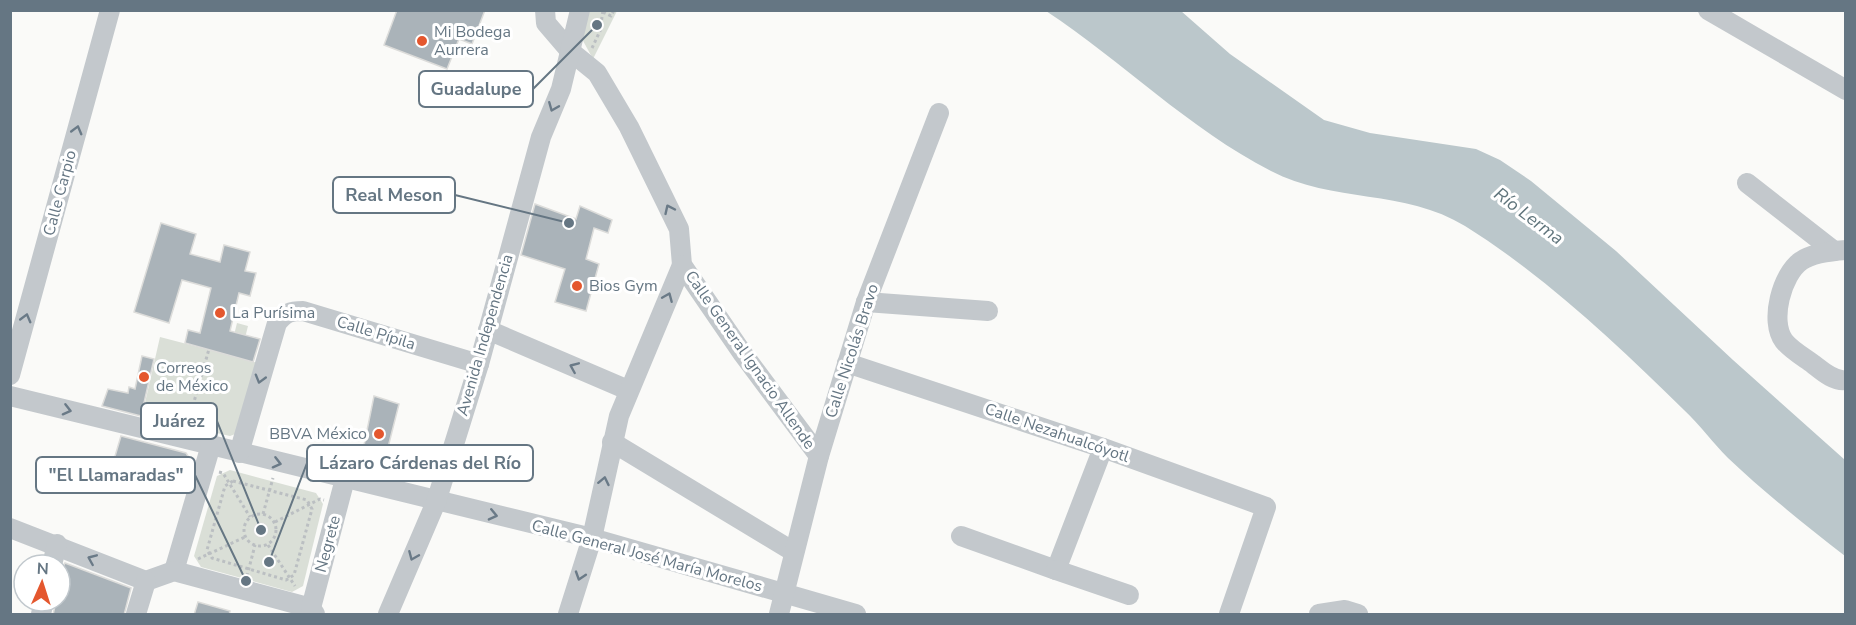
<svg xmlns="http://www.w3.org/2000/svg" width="1856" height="625" viewBox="0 0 1856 625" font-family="'Nunito Sans',sans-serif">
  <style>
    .green { fill: #dadfd7 }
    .water { fill: #bbc7cb }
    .building { fill: #aab3b9; stroke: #dcdcda; stroke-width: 1.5 }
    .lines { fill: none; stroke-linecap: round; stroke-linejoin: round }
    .path { stroke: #bbbfc2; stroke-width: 3; stroke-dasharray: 3 3; stroke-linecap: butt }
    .minor { stroke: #c3c8cc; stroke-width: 20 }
    .oneway { stroke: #6a7a87 }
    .poi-dot { fill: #e4572e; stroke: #fff; stroke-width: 2 }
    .labels { text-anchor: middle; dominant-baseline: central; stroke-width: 6; stroke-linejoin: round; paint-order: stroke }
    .poi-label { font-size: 16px; fill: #657683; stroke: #fff; text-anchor: start }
    .street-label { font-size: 16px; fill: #657683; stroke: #fff }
    .water-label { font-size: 18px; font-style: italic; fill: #60757c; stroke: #fff }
    .leader { fill: none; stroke: #657683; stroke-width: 2 }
    .callout-dot { fill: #657683; stroke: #fff; stroke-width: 2 }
    .callout { fill: #fff; stroke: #657683; stroke-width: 2 }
    .callout-label { font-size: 18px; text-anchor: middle; font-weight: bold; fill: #657683 }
  </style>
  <rect width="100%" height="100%" fill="#fafaf8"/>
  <g class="green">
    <path d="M 587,11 L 617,11 L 593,59 L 582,39 Z"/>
    <path d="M 237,323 L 248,326 L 240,358 L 258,363 L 238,433 L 230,436 L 142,416 L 160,337 L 229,355 Z"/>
    <path d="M 230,470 L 316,493 L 323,504 L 303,586 L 292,592 L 201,567 L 194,556 L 217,476 Z"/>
  </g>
  <path class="water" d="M 1046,11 L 1181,11 L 1230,54 L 1324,120 L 1370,133 L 1476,149 L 1500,160 L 1531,181 L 1616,251 L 1733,360 L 1845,460 L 1845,556 C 1805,525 1765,493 1728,458 C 1713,443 1700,425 1684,410 C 1617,344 1545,276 1465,226 C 1405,189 1332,203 1271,171 C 1189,129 1122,61 1046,11 Z"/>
  <g class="building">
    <path d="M 397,10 L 485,10 L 472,44 L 459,39 L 447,69 L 384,45 Z"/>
    <path d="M 535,204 L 576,219 L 580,206 L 612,220 L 608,233 L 594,228 L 586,259 L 599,264 L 586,311 L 555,302 L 565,269 L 521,255 Z"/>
    <path d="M 161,223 L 196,234 L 190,254 L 220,262 L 224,245 L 250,252 L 245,271 L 256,273 L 250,296 L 239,293 L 230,331 L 260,339 L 253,362 L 185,343 L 188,330 L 200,333 L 211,288 L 182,280 L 169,323 L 134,312 Z"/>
    <path d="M 142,356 L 154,359 L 141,416 L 102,406 L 108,389 L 128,393 L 129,387 L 135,389 Z"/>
    <path d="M 374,396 L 399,404 L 382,471 L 360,465 Z"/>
    <path d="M 121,436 L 186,453 L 190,459 L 183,482 L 113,463 Z"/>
    <circle cx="261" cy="530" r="7"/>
    <path d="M 65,563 L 131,588 L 124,615 L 53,615 L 56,601 L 60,601 L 60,574 Z"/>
    <path d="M 198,602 L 230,611 L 229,615 L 194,615 Z"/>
  </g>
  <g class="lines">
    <g class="path">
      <path d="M 603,12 L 611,16 L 614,10"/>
      <path d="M 592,48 L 600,31 L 603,10"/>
      <path d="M 188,423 L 209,349"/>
      <path d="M 219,472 L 223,473 L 250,517"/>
      <path d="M 233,481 L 307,500 L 312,509 L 294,575 L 286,580 L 212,558 L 207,550 L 225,486 Z"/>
      <circle cx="260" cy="530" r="16"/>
      <path d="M 263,514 L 273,478"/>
      <path d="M 275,522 L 320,499 L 324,500"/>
      <path d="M 268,545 L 295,586"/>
      <path d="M 198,559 L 245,537"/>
      <path d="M 247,576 L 255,545"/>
    </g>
    <g class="minor">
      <path d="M 545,10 L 546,23 L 570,51 L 597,73 L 629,127 L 679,229 L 682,265 L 743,354 L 819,456"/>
      <path d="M 1708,10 L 1846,90"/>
      <path d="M 1747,183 L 1834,251"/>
      <path d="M 1846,250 C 1832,251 1812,253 1801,261 C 1782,274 1769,321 1784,341 C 1791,350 1805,358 1813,364 C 1822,371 1834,382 1846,380"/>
      <path d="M 866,302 L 988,311"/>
      <path d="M 488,330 L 628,390"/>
      <path d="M 847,363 L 1103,448 L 1266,507 L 1229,614"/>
      <path d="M 10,375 L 110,10"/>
      <path d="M 10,396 L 592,538 L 856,614"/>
      <path d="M 612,442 L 794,552"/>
      <path d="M 239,453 L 277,323 C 285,313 290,311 303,311 L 479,364"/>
      <path d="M 10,528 L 146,581"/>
      <path d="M 961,536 L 1056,570 L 1103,448"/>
      <path d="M 52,565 L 57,544"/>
      <path d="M 1056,570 L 1129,595"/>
      <path d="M 174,571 L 211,445"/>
      <path d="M 146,581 L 174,571 L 311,608 L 315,614"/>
      <path d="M 311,608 L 345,479"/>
      <path d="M 41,614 L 44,601"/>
      <path d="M 136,614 L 146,581"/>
      <path d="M 388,614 L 436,502 L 479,364 L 541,137 L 561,89 L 580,10"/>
      <path d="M 568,614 L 592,538 L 619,416 L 682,265"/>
      <path d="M 779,614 L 819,456 L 866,302 L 939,113"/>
      <path d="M 1319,614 L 1345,610 L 1358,614"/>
    </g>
  </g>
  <defs><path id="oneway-chevron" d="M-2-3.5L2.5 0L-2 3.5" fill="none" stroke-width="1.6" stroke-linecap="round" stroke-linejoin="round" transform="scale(1.5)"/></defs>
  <g class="oneway">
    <use href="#oneway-chevron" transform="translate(553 107) rotate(112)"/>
    <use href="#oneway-chevron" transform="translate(77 130) rotate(-75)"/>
    <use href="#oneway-chevron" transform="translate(669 209) rotate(-115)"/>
    <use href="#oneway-chevron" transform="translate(668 297) rotate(-67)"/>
    <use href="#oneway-chevron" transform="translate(26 318) rotate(-75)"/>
    <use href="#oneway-chevron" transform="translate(574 367) rotate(-157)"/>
    <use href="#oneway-chevron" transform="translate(260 379) rotate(106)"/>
    <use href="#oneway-chevron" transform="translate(67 410) rotate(14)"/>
    <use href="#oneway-chevron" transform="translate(277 463) rotate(14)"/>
    <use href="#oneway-chevron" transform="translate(604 481) rotate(-78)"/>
    <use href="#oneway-chevron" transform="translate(493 515) rotate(13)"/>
    <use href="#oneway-chevron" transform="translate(413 556) rotate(113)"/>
    <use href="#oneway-chevron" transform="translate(92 559) rotate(-157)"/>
    <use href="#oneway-chevron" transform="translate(580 576) rotate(108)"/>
  </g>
  <g class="poi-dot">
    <circle cx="422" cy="41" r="6"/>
    <circle cx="577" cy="286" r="6"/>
    <circle cx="220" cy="313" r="6"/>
    <circle cx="144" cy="377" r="6"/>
    <circle cx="379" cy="434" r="6"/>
  </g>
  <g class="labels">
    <g class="poi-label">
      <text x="434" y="32">Mi Bodega<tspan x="434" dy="18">Aurrera</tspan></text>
      <text x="589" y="286">Bios Gym</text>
      <text x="232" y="313">La Purísima</text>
      <text x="156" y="368">Correos<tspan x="156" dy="18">de México</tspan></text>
      <text x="367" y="434" text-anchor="end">BBVA México</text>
    </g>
    <g class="street-label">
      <text transform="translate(60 193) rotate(-75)">Calle Carpio</text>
      <text transform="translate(376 333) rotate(17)">Calle Pípila</text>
      <text transform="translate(485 335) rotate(-74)">Avenida Independencia</text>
      <text transform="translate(852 351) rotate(-72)">Calle Nicolás Bravo</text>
      <text transform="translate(750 360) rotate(55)">Calle General Ignacio Allende</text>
      <text transform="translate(1057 433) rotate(19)">Calle Nezahualcóyotl</text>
      <text transform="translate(328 544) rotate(-75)">Negrete</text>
      <text transform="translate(647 556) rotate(15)">Calle General José María Morelos</text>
    </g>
    <g class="water-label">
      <text transform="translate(1529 216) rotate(37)">Río Lerma</text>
    </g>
  </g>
  <path class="leader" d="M597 25L533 89M569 223L455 195M261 530L217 421M269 562L307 463M246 581L195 475"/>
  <g class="callout-dot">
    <circle cx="597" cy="25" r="6"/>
    <circle cx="569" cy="223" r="6"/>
    <circle cx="261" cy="530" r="6"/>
    <circle cx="269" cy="562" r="6"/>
    <circle cx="246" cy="581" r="6"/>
  </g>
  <g class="callout">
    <rect x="419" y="71" width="114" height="36" rx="6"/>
    <rect x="333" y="177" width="122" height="36" rx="6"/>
    <rect x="141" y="403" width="76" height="36" rx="6"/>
    <rect x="307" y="445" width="226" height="36" rx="6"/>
    <rect x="36" y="457" width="159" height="36" rx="6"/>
  </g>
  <g class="callout-label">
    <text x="476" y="95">Guadalupe</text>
    <text x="394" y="201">Real Meson</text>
    <text x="179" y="427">Juárez</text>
    <text x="420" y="469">Lázaro Cárdenas del Río</text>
    <text x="116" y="481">"El Llamaradas"</text>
  </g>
  <rect width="1856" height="625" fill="none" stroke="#657683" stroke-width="24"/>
  <g transform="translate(42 583) rotate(3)"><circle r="28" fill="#ffffff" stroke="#c1c8cd" stroke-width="1.5"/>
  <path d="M0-4.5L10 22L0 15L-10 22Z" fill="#e4572e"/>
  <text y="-9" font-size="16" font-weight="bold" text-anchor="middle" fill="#657683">N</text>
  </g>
</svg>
